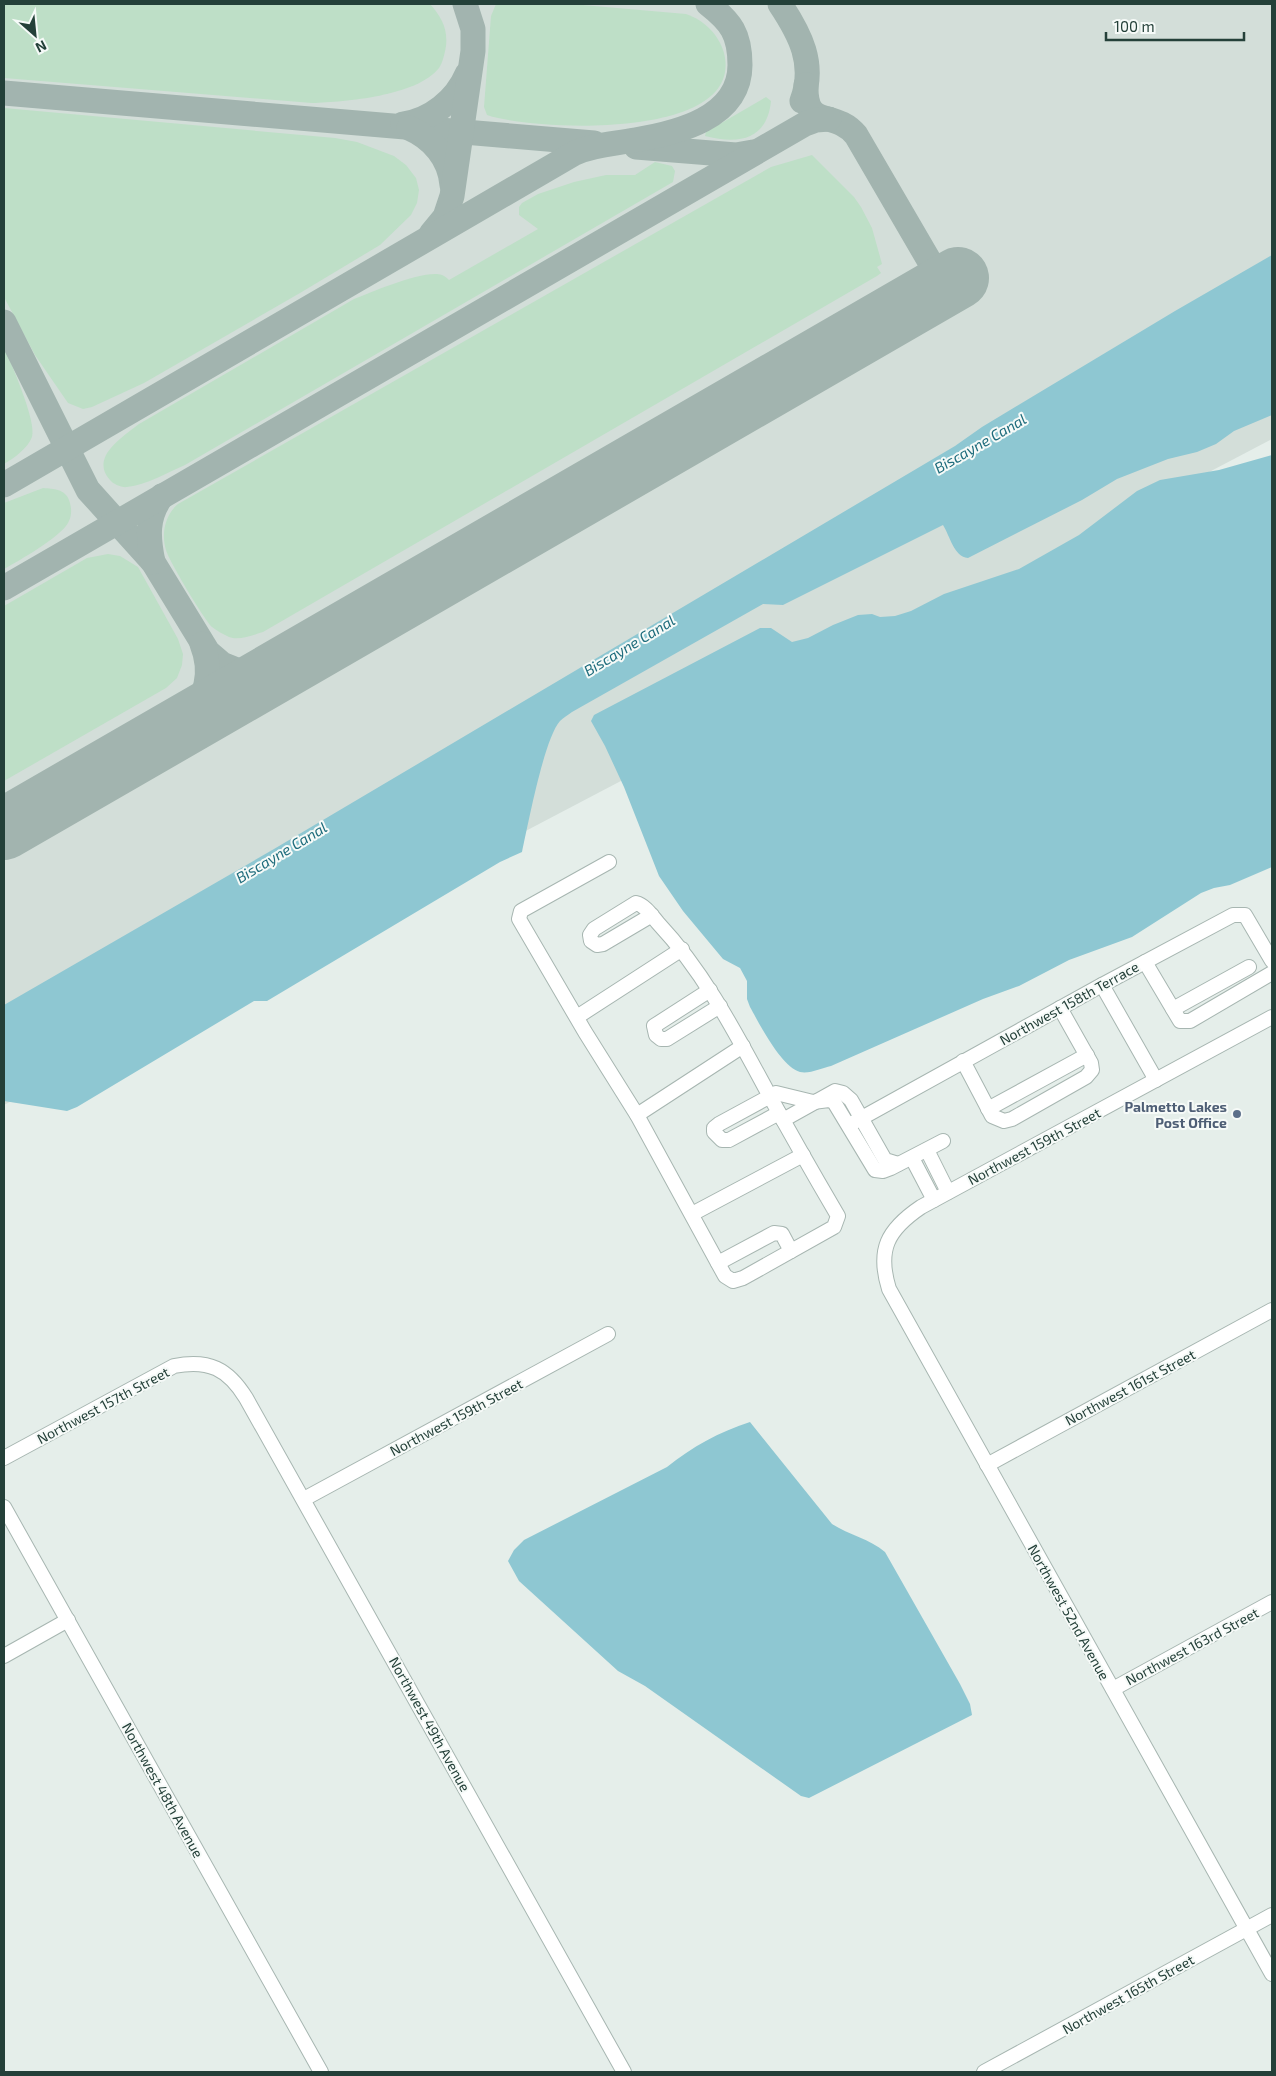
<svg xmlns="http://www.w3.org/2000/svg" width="1276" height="2076" viewBox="0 0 1276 2076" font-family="'Exo 2',sans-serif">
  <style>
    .built { fill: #d3ded9 }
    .green { fill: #bedfc7 }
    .water { fill: #8ec7d2 }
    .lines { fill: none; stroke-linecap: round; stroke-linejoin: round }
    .taxiway { stroke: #a2b4af; stroke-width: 25 }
    .runway { stroke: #a2b4af; stroke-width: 62 }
    .minor-casing { stroke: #a7b6b1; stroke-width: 16 }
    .minor { stroke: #fff; stroke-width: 14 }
    .service-dot { fill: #5c6f8a; stroke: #f6faf8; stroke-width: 2 }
    .labels { text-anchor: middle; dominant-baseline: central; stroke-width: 4; stroke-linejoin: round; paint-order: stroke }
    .street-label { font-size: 14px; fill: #244039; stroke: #f6faf8 }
    .service-label { font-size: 14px; font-weight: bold; fill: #4e5e75; stroke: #f6faf8; text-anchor: end }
    .water-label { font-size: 15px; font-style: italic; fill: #1e6c7c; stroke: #f6faf8 }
  </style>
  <rect width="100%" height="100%" fill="#e5eeea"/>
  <path class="built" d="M 4,4 L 1272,4 L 1272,439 L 4,1105 Z"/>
  <g class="green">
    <path d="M 4,4 L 430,4 C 441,16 448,29 446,46 C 445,52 443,62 439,68 C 417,96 345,102 312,103 L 4,78 Z"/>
    <path d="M 496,4 L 571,4 L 686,14 C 704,20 719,35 724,53 C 746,141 533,131 487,115 L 484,107 L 491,16 Z"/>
    <path d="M 766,97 L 771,101 C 767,140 739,145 705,136 L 706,132 Z"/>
    <path d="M 4,108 L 335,138 L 357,142 L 394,156 L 406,165 L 416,178 L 419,190 L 417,203 L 411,215 L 380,245 L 300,293 L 144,383 L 92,407 L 83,409 L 68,403 L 35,355 L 5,299 Z"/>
    <path d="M 812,155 L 854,197 L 861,207 L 872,228 L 882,264 L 877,267 L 881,273 L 877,276 L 263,632 C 253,635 239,641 229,637 C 223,634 217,631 212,627 C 204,619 169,561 166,550 C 161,534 165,515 178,504 L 771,167 Z"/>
    <path d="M 655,162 L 672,166 L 675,171 L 673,182 L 185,465 C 166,473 147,485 127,487 C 122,488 113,484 110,480 C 89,457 124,436 139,424 L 354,299 C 372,292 425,269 442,275 C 445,276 447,278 449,280 L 538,229 L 519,215 L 519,207 L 522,203 L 538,194 L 574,182 L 606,175 L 635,175 Z"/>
    <path d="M 4,347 C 11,363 37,422 32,437 C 28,448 13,459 4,464 Z"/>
    <path d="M 43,488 C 54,489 65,489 69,500 C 72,508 72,516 68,523 C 59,538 20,560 4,569 L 4,503 Z"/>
    <path d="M 108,554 L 120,556 L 138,567 L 178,639 L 183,654 L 182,665 L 177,678 L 166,688 L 4,781 L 4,606 L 87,558 Z"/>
  </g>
  <g class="water">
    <path d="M 1272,255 L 1272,415 L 1234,431 L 1216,444 L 1197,452 L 1168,459 L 1117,479 L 1082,500 L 968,558 C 954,557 950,536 943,525 L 783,605 L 763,604 L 572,712 C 568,715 563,718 560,721 C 544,739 528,825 522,852 L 500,862 L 267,1001 L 254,1001 L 77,1107 L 67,1111 L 4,1101 L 4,1005 L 274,849 L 955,446 L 982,427 L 1175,311 Z"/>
    <path d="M 1272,455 L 1272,867 L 1230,885 L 1214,888 L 1201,893 L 1132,937 L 1069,960 L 1019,986 L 983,999 L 831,1066 C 822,1068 810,1074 800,1072 C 781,1067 759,1023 750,1007 L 747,999 L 747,981 L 740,968 L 723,959 L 683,911 L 659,876 L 624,787 L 605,746 L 591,721 L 594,715 L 760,628 L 771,628 L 792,642 L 808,638 L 833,625 L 858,615 L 872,614 L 880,617 L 895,616 L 911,611 L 944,594 L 1019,569 L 1079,535 L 1137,491 L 1160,480 L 1219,470 Z"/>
    <path d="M 750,1422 L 832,1524 C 849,1535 870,1539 885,1552 L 960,1684 L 970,1704 L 972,1715 L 809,1798 L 801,1796 L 645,1686 L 618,1671 L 519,1581 L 508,1561 L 514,1550 L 524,1540 L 667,1467 C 692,1447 719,1432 750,1422 Z"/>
  </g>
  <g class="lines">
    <g class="taxiway">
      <path d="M 780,4 C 800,34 816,64 802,101"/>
      <path d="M 806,85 C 805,132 834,108 856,135 L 944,286"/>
      <path d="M 4,93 L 594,143"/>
      <path d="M 403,124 C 431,120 456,100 467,74"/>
      <path d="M 409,128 C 432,138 450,158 452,185"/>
      <path d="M 636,147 L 736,155 L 753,152"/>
      <path d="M 431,234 L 445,217 L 452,196 L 473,51 L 473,29 L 465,4"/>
      <path d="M 4,322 L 88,490 L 153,562 L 208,652 L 222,664 L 242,672 L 274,673"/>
      <path d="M 4,485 L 575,153 C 595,144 614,144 635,140 C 677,133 740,118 740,65 C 740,34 731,22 708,4"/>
      <path d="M 153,562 C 148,538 146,517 162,496"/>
      <path d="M 4,588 L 805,124 L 816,120 L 829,119"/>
      <path d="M 188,722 C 205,697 214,674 202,644"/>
    </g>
    <path class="runway" d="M 4,829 L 958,278"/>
    <defs>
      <g id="minor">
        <path d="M 609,862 L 521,911 L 519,919 L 585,1032 L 637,1115 L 725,1276 L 733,1281 L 743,1278 L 834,1227 L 838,1216 C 814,1175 790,1133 767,1091 C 735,1032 704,972 658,923 C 652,916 645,905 636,903 L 594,929 L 590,935 L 591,941 L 597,945 L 603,944 L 652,915"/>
        <path d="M 1145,962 L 1180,1021 L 1190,1021 L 1272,973"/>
        <path d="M 1102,985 L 1156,1080"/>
        <path d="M 710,990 L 654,1026 L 656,1035 L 661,1039 L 667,1039 L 720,1006"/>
        <path d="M 1173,1009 L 1249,967"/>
        <path d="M 577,1017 L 682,949"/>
        <path d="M 1272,1017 L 921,1207 C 887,1230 877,1250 889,1289 L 1272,1974"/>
        <path d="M 963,1061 L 992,1116 L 1004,1121 L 1012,1119 L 1086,1077 L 1092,1070 L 1091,1063 L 1060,1008"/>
        <path d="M 988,1109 L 1087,1055"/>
        <path d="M 779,1113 L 729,1140 L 722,1140 L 714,1132 L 714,1128 L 719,1124 L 776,1093 L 813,1102 L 829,1100 L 834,1102 L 875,1170 L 883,1171 L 891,1168 L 943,1141"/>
        <path d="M 637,1115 L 743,1046"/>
        <path d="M 783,1120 L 835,1091 L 843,1093 L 851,1100 L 885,1160 L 898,1164"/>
        <path d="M 849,1125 L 1100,986 L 1233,915 L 1245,915 L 1272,961"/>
        <path d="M 927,1150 L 948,1192"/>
        <path d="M 912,1158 L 934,1200"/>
        <path d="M 692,1214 L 803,1155"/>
        <path d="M 718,1263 L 774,1233 L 782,1234 L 791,1251"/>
        <path d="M 4,1458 L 174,1366 C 209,1359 228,1369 246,1398 L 624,2072"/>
        <path d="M 987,1465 L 1272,1310"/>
        <path d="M 304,1499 L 608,1334"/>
        <path d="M 4,1507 L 321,2072"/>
        <path d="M 4,1656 L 68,1620"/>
        <path d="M 1113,1689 L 1272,1602"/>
        <path d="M 984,2072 L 1272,1915"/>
      </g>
    </defs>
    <use href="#minor" class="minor-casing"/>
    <use href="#minor" class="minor"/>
  </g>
  <circle class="service-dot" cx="1237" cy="1114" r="5"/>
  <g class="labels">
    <g class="street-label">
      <text transform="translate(1069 1003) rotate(-29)">Northwest 158th Terrace</text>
      <text transform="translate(1034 1146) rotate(-28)">Northwest 159th Street</text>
      <text transform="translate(1130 1387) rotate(-28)">Northwest 161st Street</text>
      <text transform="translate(103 1405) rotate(-28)">Northwest 157th Street</text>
      <text transform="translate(456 1417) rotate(-28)">Northwest 159th Street</text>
      <text transform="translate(1069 1612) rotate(61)">Northwest 52nd Avenue</text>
      <text transform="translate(1192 1646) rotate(-28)">Northwest 163rd Street</text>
      <text transform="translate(430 1724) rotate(61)">Northwest 49th Avenue</text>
      <text transform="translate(163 1790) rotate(61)">Northwest 48th Avenue</text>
      <text transform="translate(1128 1994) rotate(-29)">Northwest 165th Street</text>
    </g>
    <g class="service-label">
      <text x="1227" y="1106">Palmetto Lakes<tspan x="1227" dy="16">Post Office</tspan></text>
    </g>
    <g class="water-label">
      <text transform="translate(980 443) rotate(-30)">Biscayne Canal</text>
      <text transform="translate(629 645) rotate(-31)">Biscayne Canal</text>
      <text transform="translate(281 852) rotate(-31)">Biscayne Canal</text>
    </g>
  </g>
  <rect width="1276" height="2076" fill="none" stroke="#244039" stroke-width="10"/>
  <g transform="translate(35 35) rotate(153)" stroke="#f6faf8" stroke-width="4" paint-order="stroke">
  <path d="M0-4L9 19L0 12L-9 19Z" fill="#244039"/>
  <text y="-8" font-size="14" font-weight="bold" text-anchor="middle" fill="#244039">N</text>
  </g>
  <path d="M1106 32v8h138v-8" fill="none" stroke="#244039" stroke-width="2.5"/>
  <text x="1114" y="32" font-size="15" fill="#244039" stroke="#f6faf8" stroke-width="4" paint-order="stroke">100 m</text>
</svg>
